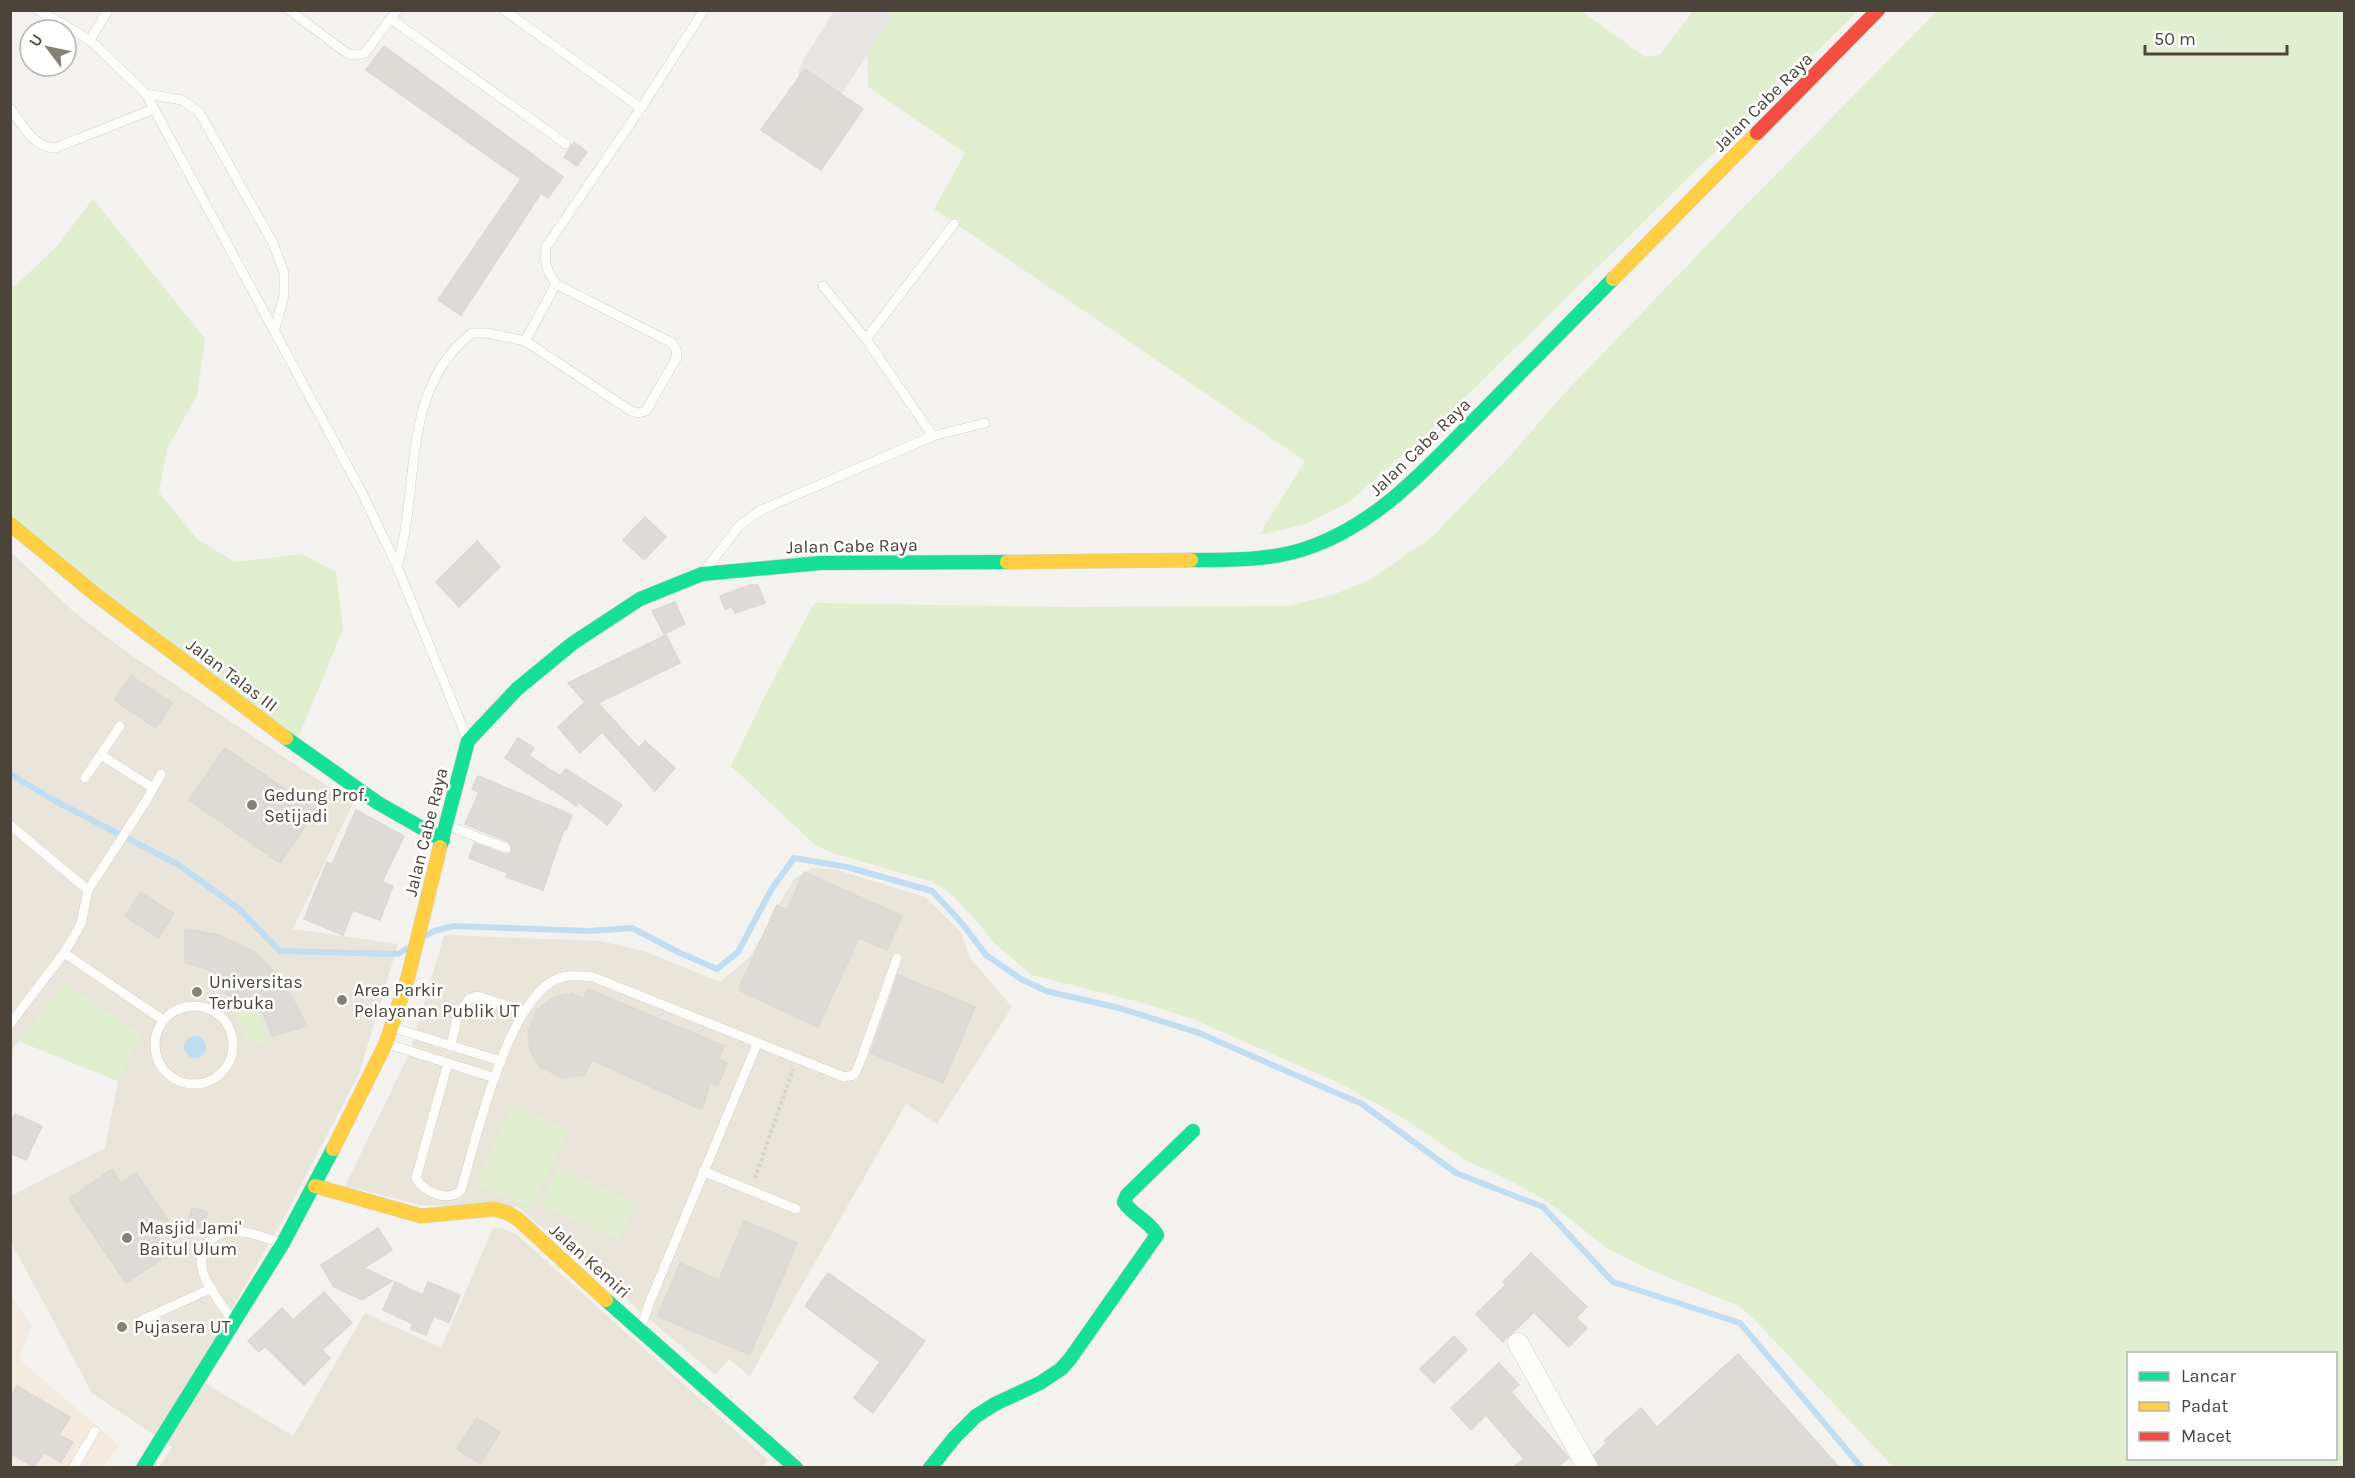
<svg xmlns="http://www.w3.org/2000/svg" width="2355" height="1478" viewBox="0 0 2355 1478" font-family="Karla,sans-serif">
  <style>
    .commercial { fill: #f3ebdf }
    .education { fill: #eae5da }
    .green { fill: #e1eecf; fill-rule: evenodd }
    .water { fill: #c0ddf1 }
    .lines { fill: none; stroke-linecap: round; stroke-linejoin: round }
    .stream { stroke: #c0ddf1; stroke-width: 6 }
    .taxiway { stroke: #e8e6e4; stroke-width: 51 }
    .building { fill: #dedbd6; stroke: #dcd9d4; stroke-width: 1.5 }
    .lane-casing { stroke: #d2d0cb; stroke-width: 10 }
    .street-casing { stroke: #d2d0cb; stroke-width: 21 }
    .fast-casing { stroke: #d3cfc5; stroke-width: 15 }
    .slow-casing { stroke: #d3cfc5; stroke-width: 15 }
    .jam-casing { stroke: #d3cfc5; stroke-width: 15 }
    .path { stroke: #d3d2cc; stroke-width: 4; stroke-dasharray: 3 3; stroke-linecap: butt }
    .lane { stroke: #fdfdfc; stroke-width: 9 }
    .street { stroke: #fdfdfc; stroke-width: 20 }
    .fast { stroke: #16e098; stroke-width: 14 }
    .slow { stroke: #ffcf43; stroke-width: 14 }
    .jam { stroke: #f24e42; stroke-width: 14 }
    .poi-dot { fill: #868178; stroke: #fff; stroke-width: 2 }
    .labels { text-anchor: middle; dominant-baseline: central; stroke-width: 5; stroke-linejoin: round; paint-order: stroke }
    .street-label { font-size: 18px; fill: #4b4439; stroke: #fff }
    .poi-label { font-size: 18px; fill: #4b4439; stroke: #fff; text-anchor: start }
  </style>
  <rect width="100%" height="100%" fill="#f4f2ee"/>
  <path class="commercial" d="M 10,1293 L 32,1326 L 19,1359 L 119,1445 L 104,1467 L 11,1467 Z"/>
  <g class="education">
    <path d="M 11,552 L 74,612 L 128,653 L 353,803 L 293,929 L 398,944 L 359,1074 L 282,1221 L 193,1376 L 293,1436 L 365,1313 L 441,1348 L 493,1228 L 501,1228 L 516,1234 L 768,1460 L 763,1468 L 159,1467 L 172,1447 L 92,1393 L 11,1242 L 11,1196 L 105,1148 L 118,1081 L 19,1041 L 11,1052 Z"/>
    <path d="M 812,868 L 837,870 L 925,897 L 960,931 L 970,958 L 1012,1007 L 937,1124 L 906,1104 L 750,1376 L 729,1359 L 715,1375 L 518,1207 L 421,1205 L 345,1186 L 409,1054 L 444,935 L 600,941 L 644,951 L 720,982 L 750,957 L 793,880 Z"/>
  </g>
  <g class="green">
    <path d="M 889,10 L 1580,10 L 1645,57 L 1660,55 L 1693,11 L 1858,11 L 1439,423 L 1349,502 L 1306,524 L 1259,535 L 1305,461 L 934,209 L 965,153 L 868,87 L 867,47 Z"/>
    <path d="M 1937,11 L 2344,11 L 2344,1467 L 1893,1467 L 1755,1320 L 1739,1306 L 1650,1270 L 1607,1248 L 1548,1202 L 1511,1181 L 1465,1160 L 1408,1121 L 1341,1084 L 1195,1020 L 1143,1003 L 1032,975 L 993,942 L 975,919 L 951,894 L 933,882 L 832,853 L 815,845 L 731,766 L 765,696 L 814,603 L 1067,607 L 1289,606 L 1335,594 L 1371,579 L 1432,537 L 1510,456 L 1561,397 L 1734,217 ZM 2128,1354 L 2336,1354 L 2336,1458 L 2128,1458 Z"/>
    <path d="M 93,199 L 205,339 L 197,396 L 167,448 L 159,492 L 197,539 L 235,562 L 302,554 L 336,572 L 343,629 L 296,743 L 11,522 L 10,286 L 15,286 L 57,246 Z"/>
    <path d="M 65,983 L 142,1035 L 118,1081 L 19,1041 Z"/>
    <path d="M 248,1000 L 258,1013 L 269,1040 L 260,1043 L 247,1040 C 238,1021 232,1016 248,1000 Z"/>
    <path d="M 512,1104 L 568,1130 L 532,1209 L 476,1184 Z"/>
    <path d="M 557,1167 L 636,1203 L 619,1240 L 540,1205 Z"/>
  </g>
  <circle class="water" cx="195" cy="1047" r="11"/>
  <g class="lines">
    <g class="stream">
      <path d="M 10,774 L 57,802 L 179,865 L 239,909 L 280,951 L 398,954 L 406,949"/>
      <path d="M 427,935 L 434,931 L 454,926 L 589,931 L 632,928 L 680,953 L 717,969 L 738,952 L 771,890 L 794,858 L 847,867 L 932,891 L 961,922 L 986,955 L 1021,979 L 1046,991 L 1119,1008 L 1199,1033 L 1362,1104 L 1456,1173 L 1543,1207 L 1613,1282 L 1740,1323 L 1862,1468"/>
    </g>
    <path class="taxiway" d="M 824,75 L 865,10"/>
  </g>
  <g class="building">
    <path d="M 384,46 L 563,177 L 548,198 L 541,193 L 461,315 L 438,300 L 521,179 L 366,70 Z"/>
    <path d="M 805,69 L 863,109 L 821,170 L 761,130 Z"/>
    <path d="M 574,142 L 587,152 L 577,166 L 564,157 Z"/>
    <path d="M 645,517 L 666,537 L 644,560 L 623,540 Z"/>
    <path d="M 477,541 L 500,567 L 459,607 L 436,582 Z"/>
    <path d="M 750,585 L 758,585 L 765,603 L 735,613 L 732,607 L 725,609 L 720,596 Z"/>
    <path d="M 675,602 L 685,624 L 664,634 L 652,611 Z"/>
    <path d="M 666,635 L 680,663 L 598,703 L 639,748 L 645,741 L 675,768 L 655,791 L 602,732 L 580,753 L 558,727 L 585,702 L 568,683 Z"/>
    <path d="M 131,676 L 172,703 L 156,728 L 114,700 Z"/>
    <path d="M 518,738 L 534,748 L 529,756 L 560,776 L 566,769 L 622,805 L 607,825 L 578,802 L 577,806 L 505,758 Z"/>
    <path d="M 225,748 L 316,810 L 280,863 L 189,800 Z"/>
    <path d="M 478,776 L 572,815 L 566,830 L 564,829 L 543,890 L 506,877 L 508,873 L 469,858 L 474,843 L 504,854 L 510,854 L 512,850 L 509,842 L 465,824 L 479,792 L 472,789 Z"/>
    <path d="M 356,810 L 404,836 L 382,882 L 393,886 L 380,920 L 353,910 L 343,935 L 304,919 L 327,862 L 332,864 Z"/>
    <path d="M 804,872 L 902,916 L 887,950 L 859,938 L 818,1027 L 738,990 L 777,905 L 787,910 Z"/>
    <path d="M 141,892 L 174,914 L 158,938 L 125,916 Z"/>
    <path d="M 185,929 L 219,935 L 255,952 L 290,988 L 288,990 L 307,1026 L 272,1036 L 262,1011 L 248,994 L 241,1004 L 221,990 L 227,980 L 207,969 L 185,963 Z"/>
    <path d="M 898,975 L 975,1007 L 943,1083 L 871,1053 Z"/>
    <path d="M 588,989 L 724,1046 L 719,1059 L 727,1063 L 718,1086 L 710,1083 L 702,1110 L 592,1060 L 585,1075 L 563,1078 L 540,1067 L 530,1051 L 528,1031 L 537,1010 L 554,997 L 572,993 L 583,999 Z"/>
    <path d="M 15,1114 L 42,1126 L 26,1160 L 10,1153 L 10,1124 Z"/>
    <path d="M 112,1169 L 121,1183 L 136,1173 L 169,1222 L 143,1215 L 169,1254 L 126,1283 L 69,1199 Z"/>
    <path d="M 192,1208 L 208,1212 L 202,1231 L 187,1227 Z"/>
    <path d="M 744,1221 L 797,1243 L 750,1355 L 658,1316 L 680,1263 L 719,1280 Z"/>
    <path d="M 378,1228 L 392,1250 L 364,1268 L 392,1281 L 362,1300 L 334,1287 L 321,1265 Z"/>
    <path d="M 1531,1253 L 1587,1307 L 1576,1318 L 1587,1328 L 1569,1347 L 1534,1312 L 1503,1342 L 1476,1314 L 1506,1285 L 1503,1282 Z"/>
    <path d="M 828,1273 L 925,1341 L 873,1413 L 854,1398 L 880,1362 L 805,1306 Z"/>
    <path d="M 395,1282 L 423,1295 L 428,1282 L 460,1295 L 449,1323 L 434,1316 L 426,1335 L 411,1329 L 413,1324 L 383,1310 Z"/>
    <path d="M 324,1292 L 352,1323 L 322,1350 L 330,1358 L 304,1385 L 265,1346 L 259,1352 L 248,1341 L 282,1308 L 293,1320 Z"/>
    <path d="M 1454,1336 L 1467,1350 L 1434,1383 L 1420,1369 Z"/>
    <path d="M 1738,1354 L 1839,1467 L 1600,1467 L 1594,1455 L 1607,1443 L 1604,1441 L 1641,1408 L 1657,1427 Z"/>
    <path d="M 1499,1363 L 1519,1385 L 1511,1392 L 1569,1458 L 1557,1467 L 1513,1467 L 1524,1459 L 1486,1415 L 1471,1430 L 1451,1408 Z"/>
    <path d="M 17,1386 L 70,1417 L 59,1435 L 73,1442 L 61,1462 L 44,1453 L 34,1467 L 10,1453 L 10,1397 Z"/>
    <path d="M 477,1418 L 500,1432 L 480,1464 L 457,1449 Z"/>
  </g>
  <g class="lines">
    <defs>
      <g id="lane">
        <path d="M 38,10 L 90,40 L 146,94 L 362,493 L 397,566 L 466,736"/>
        <path d="M 289,10 L 348,54 L 357,55 L 365,53 L 397,10"/>
        <path d="M 504,10 L 641,108"/>
        <path d="M 391,19 L 566,144"/>
        <path d="M 90,40 L 108,10"/>
        <path d="M 146,94 L 182,100 L 199,112 L 273,243 L 284,273 L 284,295 L 275,329"/>
        <path d="M 10,108 C 22,124 33,147 55,148 L 154,109"/>
        <path d="M 556,284 C 547,271 544,263 546,247 L 641,108 L 704,10"/>
        <path d="M 823,286 L 866,339 L 933,436"/>
        <path d="M 866,339 L 954,224"/>
        <path d="M 397,566 C 421,488 399,390 472,333 L 487,333 L 525,341 L 631,411 L 638,413 L 646,411 L 677,357 L 676,349 L 672,343 L 556,284 L 525,341"/>
        <path d="M 705,570 L 739,526 L 761,510 L 933,436 L 985,423"/>
        <path d="M 101,755 L 153,788"/>
        <path d="M 85,778 L 120,726"/>
        <path d="M 10,825 L 88,890 L 81,924 L 64,953 L 10,1024"/>
        <path d="M 449,826 L 506,848"/>
        <path d="M 88,890 L 146,801 L 161,774"/>
        <path d="M 64,953 L 163,1020"/>
        <circle cx="194" cy="1045" r="39"/>
        <path d="M 394,1028 L 501,1061"/>
        <path d="M 388,1044 L 495,1078"/>
        <path d="M 451,1046 L 457,1018 L 469,999 L 477,996 L 525,1011"/>
        <path d="M 448,1063 L 416,1178 C 423,1192 449,1203 461,1190 C 476,1140 507,1000 557,979 C 569,974 581,976 593,977 L 844,1077 L 854,1075 L 859,1065 L 897,958"/>
        <path d="M 703,1171 L 796,1209"/>
        <path d="M 231,1319 C 223,1305 209,1290 204,1275 C 200,1263 200,1254 207,1244 C 224,1220 259,1236 282,1243"/>
        <path d="M 142,1320 L 212,1288"/>
        <path d="M 641,1328 L 649,1304 L 757,1044"/>
        <path d="M 73,1468 L 95,1431"/>
      </g>
      <path id="street" d="M 1518,1343 L 1588,1468"/>
      <g id="fast">
        <path d="M 1191,560 C 1232,560 1274,561 1313,546 C 1383,520 1431,463 1482,412 C 1526,367 1570,323 1613,279"/>
        <path d="M 286,738 L 378,803 L 443,840"/>
        <path d="M 440,847 L 468,741 L 517,689 L 573,643 L 640,599 L 702,574 L 820,563 L 1007,562"/>
        <path d="M 606,1300 L 796,1468"/>
        <path d="M 143,1468 L 283,1243 L 333,1149"/>
        <path d="M 930,1468 L 955,1437 L 976,1416 L 995,1404 L 1040,1383 L 1061,1369 L 1070,1359 L 1157,1235 C 1149,1220 1133,1216 1124,1202 L 1127,1195 L 1193,1131"/>
      </g>
      <g id="slow">
        <path d="M 1613,279 L 1757,133"/>
        <path d="M 10,524 L 96,595 L 286,738"/>
        <path d="M 1007,562 L 1191,560"/>
        <path d="M 333,1149 L 386,1043 L 408,977 L 440,847"/>
        <path d="M 315,1186 L 421,1216 L 494,1209 L 508,1213 L 519,1220 L 606,1300"/>
      </g>
      <path id="jam" d="M 1757,133 L 1878,10"/>
    </defs>
    <use href="#lane" class="lane-casing"/>
    <use href="#street" class="street-casing"/>
    <use href="#fast" class="fast-casing"/>
    <use href="#slow" class="slow-casing"/>
    <use href="#jam" class="jam-casing"/>
    <path class="path" d="M 755,1178 L 793,1069"/>
    <use href="#lane" class="lane"/>
    <use href="#street" class="street"/>
    <use href="#fast" class="fast"/>
    <use href="#slow" class="slow"/>
    <use href="#jam" class="jam"/>
  </g>
  <g class="poi-dot">
    <circle cx="252" cy="805" r="6"/>
    <circle cx="197" cy="992" r="6"/>
    <circle cx="342" cy="1000" r="6"/>
    <circle cx="127" cy="1238" r="6"/>
    <circle cx="122" cy="1327" r="6"/>
  </g>
  <g class="labels">
    <g class="street-label">
      <text transform="translate(1763 102) rotate(-45)">Jalan Cabe Raya</text>
      <text transform="translate(1420 447) rotate(-44)">Jalan Cabe Raya</text>
      <text transform="translate(852 546) rotate(-1)">Jalan Cabe Raya</text>
      <text transform="translate(232 675) rotate(37)">Jalan Talas III</text>
      <text transform="translate(426 832) rotate(-76)">Jalan Cabe Raya</text>
      <text transform="translate(590 1261) rotate(42)">Jalan Kemiri</text>
    </g>
    <g class="poi-label">
      <text x="264" y="795">Gedung Prof.<tspan x="264" dy="21">Setijadi</tspan></text>
      <text x="209" y="982">Universitas<tspan x="209" dy="21">Terbuka</tspan></text>
      <text x="354" y="990">Area Parkir<tspan x="354" dy="21">Pelayanan Publik UT</tspan></text>
      <text x="139" y="1228">Masjid Jami'<tspan x="139" dy="21">Baitul Ulum</tspan></text>
      <text x="134" y="1327">Pujasera UT</text>
    </g>
  </g>
  <rect width="2355" height="1478" fill="none" stroke="#4b4439" stroke-width="24"/>
  <rect x="2127" y="1352" width="210" height="108" fill="#ffffff" stroke="#b7b4b0" stroke-width="1.5"/>
  <rect x="2139" y="1372" width="30" height="9" fill="#16e098" stroke="#b7b4b0" stroke-width="1.5"/>
  <text x="2181" y="1382" font-size="18" fill="#4b4439">Lancar</text>
  <rect x="2139" y="1402" width="30" height="9" fill="#ffcf43" stroke="#b7b4b0" stroke-width="1.5"/>
  <text x="2181" y="1412" font-size="18" fill="#4b4439">Padat</text>
  <rect x="2139" y="1432" width="30" height="9" fill="#f24e42" stroke="#b7b4b0" stroke-width="1.5"/>
  <text x="2181" y="1442" font-size="18" fill="#4b4439">Macet</text>
  <g transform="translate(48 48) rotate(302)"><circle r="28" fill="#ffffff" stroke="#b7b4b0" stroke-width="1.5"/>
  <path d="M0-4.5L10 22L0 15L-10 22Z" fill="#868178"/>
  <text y="-9" font-size="16" font-weight="bold" text-anchor="middle" fill="#4b4439">U</text>
  </g>
  <path d="M2145 45v9h142v-9" fill="none" stroke="#4b4439" stroke-width="3"/>
  <text x="2154" y="45" font-size="18" fill="#4b4439" stroke="#ffffff" stroke-width="4.5" paint-order="stroke">50 m</text>
</svg>
